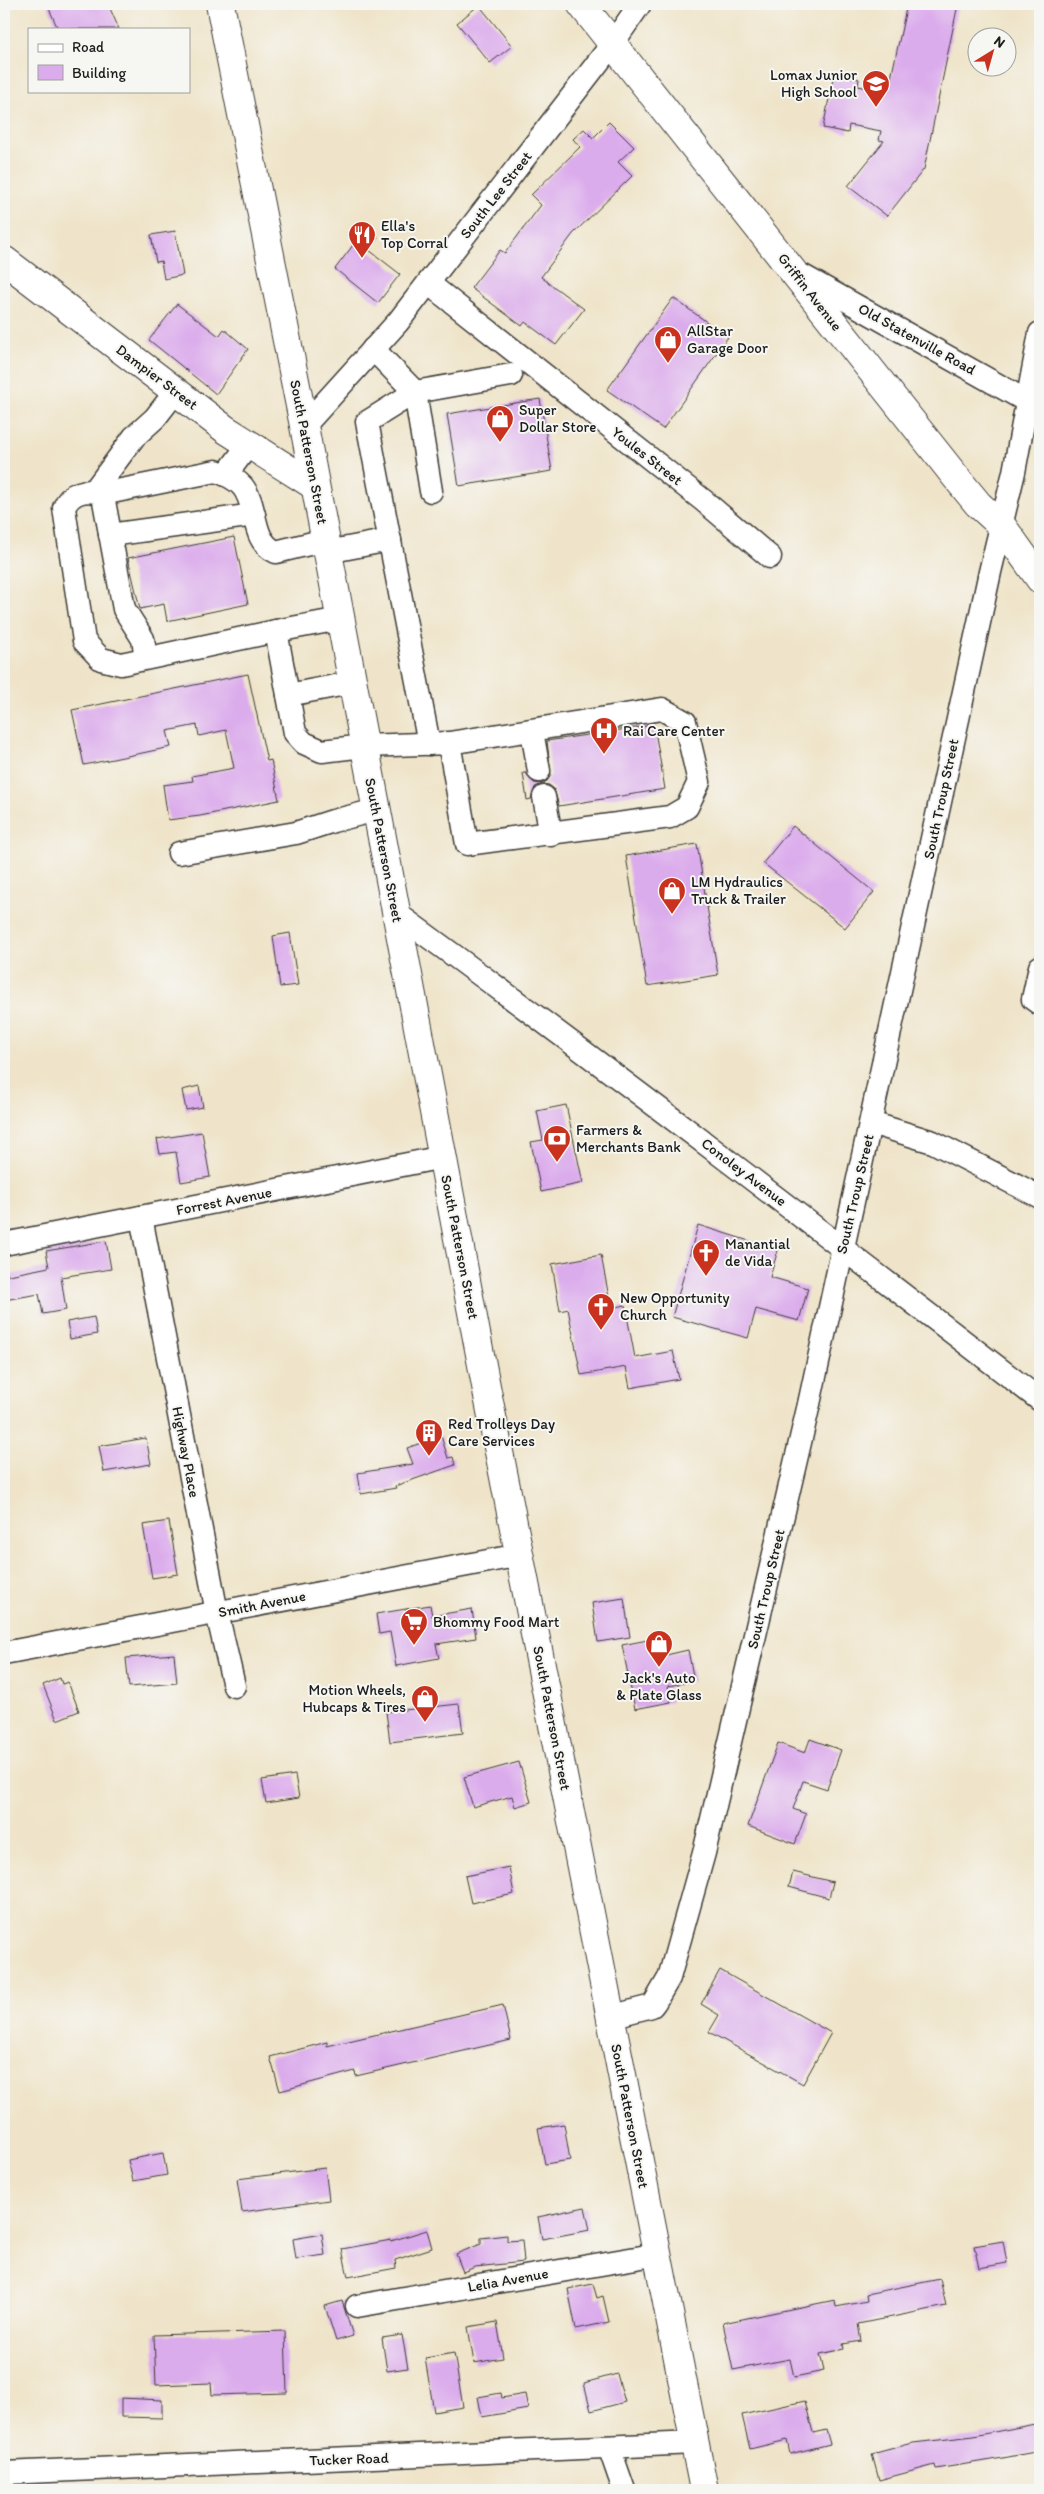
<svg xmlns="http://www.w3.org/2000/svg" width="1044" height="2494" viewBox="0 0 1044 2494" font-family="Itim,sans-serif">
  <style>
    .building { fill: #dbacec }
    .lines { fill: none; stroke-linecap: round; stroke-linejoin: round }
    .minor-casing { stroke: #3c3a36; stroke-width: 25 }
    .major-casing { stroke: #3c3a36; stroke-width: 30 }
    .minor { stroke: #fff; stroke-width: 22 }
    .major { stroke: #fff; stroke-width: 28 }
    .labels { text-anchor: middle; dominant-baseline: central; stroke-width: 4; stroke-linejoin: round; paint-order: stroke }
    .poi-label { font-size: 15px; fill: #1c1c1c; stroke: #f6f6f2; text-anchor: start }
    .street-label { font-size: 15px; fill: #1c1c1c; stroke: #f6f6f2 }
  </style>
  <rect width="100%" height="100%" fill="#f6f6f2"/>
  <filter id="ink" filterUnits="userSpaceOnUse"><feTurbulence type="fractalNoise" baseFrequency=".02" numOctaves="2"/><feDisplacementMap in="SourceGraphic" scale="10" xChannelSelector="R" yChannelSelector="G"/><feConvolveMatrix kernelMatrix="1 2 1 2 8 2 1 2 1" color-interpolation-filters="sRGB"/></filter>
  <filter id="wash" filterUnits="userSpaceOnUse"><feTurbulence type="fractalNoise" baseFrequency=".0096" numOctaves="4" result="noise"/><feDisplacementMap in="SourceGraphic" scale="20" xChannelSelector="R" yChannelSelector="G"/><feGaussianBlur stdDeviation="1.12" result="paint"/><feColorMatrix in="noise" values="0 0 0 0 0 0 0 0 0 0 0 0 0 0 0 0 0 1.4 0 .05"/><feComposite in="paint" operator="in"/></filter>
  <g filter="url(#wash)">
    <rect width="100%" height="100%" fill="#efe4c9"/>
    <g id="blocks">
      <g class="building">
        <path d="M 47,4 L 108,4 L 119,29 L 58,29 Z"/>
        <path d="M 907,4 L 958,4 L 924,169 L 887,216 L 848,186 L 884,141 L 879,140 L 881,131 L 849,125 L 848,133 L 823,128 L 834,74 L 859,79 L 858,86 L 888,92 Z"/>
        <path d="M 479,5 L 512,46 L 490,63 L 457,23 Z"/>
        <path d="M 609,122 L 634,147 L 618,162 L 632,176 L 573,234 L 541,277 L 584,309 L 556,345 L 525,322 L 522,326 L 471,288 L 500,250 L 505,253 L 541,205 L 531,195 L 580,147 L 573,139 L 584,129 L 593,138 Z"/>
        <path d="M 366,228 L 378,238 L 369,250 L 400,274 L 378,303 L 335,269 Z"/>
        <path d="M 175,231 L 183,275 L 164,279 L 161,261 L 156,262 L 151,235 Z"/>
        <path d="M 673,298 L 728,337 L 663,429 L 607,390 Z"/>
        <path d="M 177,304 L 219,336 L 224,329 L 248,349 L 216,394 L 149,340 Z"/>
        <path d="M 540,399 L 552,471 L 459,486 L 447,414 Z"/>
        <path d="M 234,537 L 248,604 L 167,621 L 164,604 L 140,609 L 128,558 Z"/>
        <path d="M 248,674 L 267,761 L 271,760 L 279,800 L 200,816 L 168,820 L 163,785 L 193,781 L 192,776 L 234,768 L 226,730 L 199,736 L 197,725 L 167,731 L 171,747 L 84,765 L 72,710 Z"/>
        <path d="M 654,725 L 665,789 L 559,806 L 554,789 L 549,785 L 542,784 L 535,787 L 531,799 L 527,800 L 523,773 L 526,773 L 534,783 L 541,784 L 547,781 L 551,775 L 547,741 Z"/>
        <path d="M 793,826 L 874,892 L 845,928 L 763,863 Z"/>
        <path d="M 697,844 L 718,975 L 647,986 L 626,856 Z"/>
        <path d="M 290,933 L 298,985 L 280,987 L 273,936 Z"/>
        <path d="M 199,1086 L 203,1107 L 186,1110 L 182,1090 Z"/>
        <path d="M 566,1105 L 583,1183 L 541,1192 L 531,1142 L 543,1140 L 537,1111 Z"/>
        <path d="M 202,1132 L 210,1177 L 181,1182 L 176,1152 L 160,1154 L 157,1139 Z"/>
        <path d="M 698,1225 L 778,1250 L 770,1277 L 808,1288 L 799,1321 L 756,1309 L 748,1338 L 672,1317 Z"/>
        <path d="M 106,1241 L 111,1269 L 61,1277 L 66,1310 L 43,1314 L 39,1294 L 4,1300 L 4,1276 L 49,1267 L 46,1251 Z"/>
        <path d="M 601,1255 L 611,1308 L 625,1305 L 635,1358 L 673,1351 L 679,1379 L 630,1388 L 626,1367 L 581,1375 L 568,1309 L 560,1311 L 552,1264 Z"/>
        <path d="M 94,1317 L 97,1334 L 70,1339 L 67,1322 Z"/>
        <path d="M 441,1436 L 448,1458 L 453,1457 L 455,1465 L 395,1486 L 396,1488 L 361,1494 L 358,1473 L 413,1464 L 407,1448 Z"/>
        <path d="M 146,1438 L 151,1464 L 104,1472 L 99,1446 Z"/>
        <path d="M 169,1521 L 178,1574 L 152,1578 L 143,1525 Z"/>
        <path d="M 624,1598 L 630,1637 L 598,1642 L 592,1603 Z"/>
        <path d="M 430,1605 L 432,1616 L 472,1609 L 476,1638 L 436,1644 L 439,1658 L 396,1666 L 390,1632 L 379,1634 L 376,1614 Z"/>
        <path d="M 658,1638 L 662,1656 L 688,1650 L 694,1681 L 668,1686 L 671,1702 L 635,1709 L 622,1645 Z"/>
        <path d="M 174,1654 L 177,1683 L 129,1687 L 126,1658 Z"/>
        <path d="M 60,1678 L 62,1684 L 68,1682 L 79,1711 L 57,1720 L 43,1685 Z"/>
        <path d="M 459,1704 L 463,1733 L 390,1742 L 386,1712 Z"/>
        <path d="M 810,1739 L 841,1750 L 827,1789 L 803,1781 L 793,1809 L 806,1814 L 795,1844 L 748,1826 L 778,1743 L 805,1753 Z"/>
        <path d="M 519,1762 L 531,1802 L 515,1807 L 512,1796 L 473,1807 L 464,1777 Z"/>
        <path d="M 295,1775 L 299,1798 L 266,1803 L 262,1780 Z"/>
        <path d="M 509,1867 L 514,1894 L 471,1903 L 465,1876 Z"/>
        <path d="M 793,1872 L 833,1882 L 829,1898 L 789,1887 Z"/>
        <path d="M 720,1970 L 831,2033 L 803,2084 L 709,2032 L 719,2015 L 701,2004 Z"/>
        <path d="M 503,2005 L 511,2040 L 356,2076 L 355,2071 L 280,2091 L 270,2057 L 327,2042 L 327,2046 Z"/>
        <path d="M 564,2124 L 570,2160 L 545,2164 L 538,2128 Z"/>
        <path d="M 163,2153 L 167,2175 L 133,2181 L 128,2160 Z"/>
        <path d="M 325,2168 L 329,2200 L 242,2212 L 237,2179 Z"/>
        <path d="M 585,2207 L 590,2230 L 542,2239 L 538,2217 Z"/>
        <path d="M 427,2230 L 432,2248 L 395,2260 L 396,2268 L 348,2277 L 342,2249 L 391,2240 L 391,2241 Z"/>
        <path d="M 322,2234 L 325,2255 L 296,2259 L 293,2239 Z"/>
        <path d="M 507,2235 L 507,2241 L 522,2240 L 524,2262 L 475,2267 L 463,2272 L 456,2254 L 481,2244 L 481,2238 Z"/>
        <path d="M 1003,2241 L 1007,2263 L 979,2268 L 974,2246 Z"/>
        <path d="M 940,2279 L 946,2306 L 858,2324 L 861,2341 L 843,2344 L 844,2349 L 820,2354 L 824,2371 L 794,2377 L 790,2359 L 733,2370 L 723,2323 L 835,2300 L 836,2307 L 867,2301 L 866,2294 Z"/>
        <path d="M 593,2284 L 597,2298 L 603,2296 L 609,2322 L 576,2329 L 568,2289 Z"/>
        <path d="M 342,2301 L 353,2336 L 336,2341 L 325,2306 Z"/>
        <path d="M 497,2322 L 503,2358 L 474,2363 L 468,2327 Z"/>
        <path d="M 285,2331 L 287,2393 L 212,2395 L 211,2383 L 156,2385 L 154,2335 Z"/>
        <path d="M 402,2335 L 408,2368 L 387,2371 L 382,2338 Z"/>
        <path d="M 454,2353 L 463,2407 L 434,2412 L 425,2358 Z"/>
        <path d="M 617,2374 L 625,2402 L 591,2411 L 584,2383 Z"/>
        <path d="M 501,2393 L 502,2398 L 525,2394 L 528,2409 L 482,2417 L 478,2397 Z"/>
        <path d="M 121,2398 L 162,2400 L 162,2418 L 121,2417 Z"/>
        <path d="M 805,2401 L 813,2433 L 826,2430 L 830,2444 L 790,2454 L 787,2440 L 750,2449 L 742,2415 Z"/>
        <path d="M 1040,2423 L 1040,2451 L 1003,2458 L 936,2469 L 935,2465 L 879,2480 L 872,2454 L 913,2443 L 974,2436 Z"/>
      </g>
    </g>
  </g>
  <g filter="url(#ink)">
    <use href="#blocks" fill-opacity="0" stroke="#3c3a36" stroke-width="1"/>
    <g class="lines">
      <defs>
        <g id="minor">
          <path d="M 796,272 L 1039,408"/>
          <path d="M 428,283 L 704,501 L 770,557"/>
          <path d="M 373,349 L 415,392 L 511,375"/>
          <path d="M 304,426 L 398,322 L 613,43 L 640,4"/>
          <path d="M 226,475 L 249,444"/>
          <path d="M 94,491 L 134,437 L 155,418 L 176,391"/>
          <path d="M 102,494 L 216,471 C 225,474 237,480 243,487 C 259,508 250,540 276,552 L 325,540"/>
          <path d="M 110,535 L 254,515"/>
          <path d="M 327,552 L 390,540"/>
          <path d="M 340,619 L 276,631 L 288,695 L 351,683"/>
          <path d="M 146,658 L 143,639 L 124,609 L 104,501 L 102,494 C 86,488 70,492 64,508 L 84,641 L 101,659 L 121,664 L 276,631"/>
          <path d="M 288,695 L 295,733 L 304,743 L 322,751 L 364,746 L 449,743 L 467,844 L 670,817 L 687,807 L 699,782 L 685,722 L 662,709 L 449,743"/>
          <path d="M 532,731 L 539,771"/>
          <path d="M 429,744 L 367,422 L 415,392 L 431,491"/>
          <path d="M 544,797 L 551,835"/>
          <path d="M 179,853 L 296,833 L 333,821 L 376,810"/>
          <path d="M 396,913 C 614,1072 827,1236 1040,1400"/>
          <path d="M 1040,967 L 1033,999 L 1040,1004"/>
          <path d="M 871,1123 L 933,1142 L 1040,1197"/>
          <path d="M 141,1217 L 217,1613 L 234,1686"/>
          <path d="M 4,1244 L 443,1157"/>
          <path d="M 4,1653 L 520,1555"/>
          <path d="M 610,2017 L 652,2006 L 655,2002 L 669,1978 L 704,1853 L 809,1404 L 990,572 L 1014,472 L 1040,333"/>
          <path d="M 357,2306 L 659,2254"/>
          <path d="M 609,2447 L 624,2490"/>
          <path d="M 4,2473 L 695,2443"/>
        </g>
        <g id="major">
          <path d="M 220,4 L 304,426 L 486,1386 L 704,2490"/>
          <path d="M 581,4 L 955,476 L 978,504 L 1002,526 L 1040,579"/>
          <path d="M 4,260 L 225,429 L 315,486"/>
        </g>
      </defs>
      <use href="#minor" class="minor-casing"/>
      <use href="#major" class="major-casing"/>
      <use href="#minor" class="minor"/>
      <use href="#major" class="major"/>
    </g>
  </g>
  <defs>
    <symbol id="school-pin" viewBox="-11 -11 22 30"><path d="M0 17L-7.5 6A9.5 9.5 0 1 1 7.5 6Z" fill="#c8321e" stroke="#f6f6f2"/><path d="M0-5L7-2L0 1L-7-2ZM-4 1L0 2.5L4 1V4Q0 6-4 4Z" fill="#fff"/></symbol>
    <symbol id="restaurant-pin" viewBox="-11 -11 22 30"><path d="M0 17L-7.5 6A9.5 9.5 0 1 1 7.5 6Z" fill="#c8321e" stroke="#f6f6f2"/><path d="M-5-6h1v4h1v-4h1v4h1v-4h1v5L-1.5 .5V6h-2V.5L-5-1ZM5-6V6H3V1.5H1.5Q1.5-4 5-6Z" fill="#fff"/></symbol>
    <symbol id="shop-pin" viewBox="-11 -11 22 30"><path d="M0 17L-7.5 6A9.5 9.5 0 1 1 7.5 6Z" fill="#c8321e" stroke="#f6f6f2"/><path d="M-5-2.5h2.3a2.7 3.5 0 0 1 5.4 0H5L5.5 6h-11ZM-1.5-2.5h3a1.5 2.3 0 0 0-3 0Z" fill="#fff"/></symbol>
    <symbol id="hospital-pin" viewBox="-11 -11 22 30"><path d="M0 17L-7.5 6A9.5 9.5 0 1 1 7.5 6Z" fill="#c8321e" stroke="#f6f6f2"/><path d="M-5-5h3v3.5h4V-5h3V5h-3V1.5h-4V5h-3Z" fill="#fff"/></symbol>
    <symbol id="bank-pin" viewBox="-11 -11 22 30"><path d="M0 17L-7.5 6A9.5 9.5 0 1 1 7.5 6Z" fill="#c8321e" stroke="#f6f6f2"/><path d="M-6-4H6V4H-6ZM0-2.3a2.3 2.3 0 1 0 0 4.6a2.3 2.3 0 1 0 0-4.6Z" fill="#fff"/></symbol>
    <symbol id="church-pin" viewBox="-11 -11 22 30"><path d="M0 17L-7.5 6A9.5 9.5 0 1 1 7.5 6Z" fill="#c8321e" stroke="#f6f6f2"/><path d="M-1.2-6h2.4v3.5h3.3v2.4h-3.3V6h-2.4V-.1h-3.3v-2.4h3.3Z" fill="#fff"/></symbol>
    <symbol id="building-pin" viewBox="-11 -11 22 30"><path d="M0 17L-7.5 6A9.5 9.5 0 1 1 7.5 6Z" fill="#c8321e" stroke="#f6f6f2"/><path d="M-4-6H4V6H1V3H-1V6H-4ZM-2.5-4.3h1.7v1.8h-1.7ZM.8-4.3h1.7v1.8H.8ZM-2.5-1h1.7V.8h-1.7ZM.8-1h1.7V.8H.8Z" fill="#fff"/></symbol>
    <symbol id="supermarket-pin" viewBox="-11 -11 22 30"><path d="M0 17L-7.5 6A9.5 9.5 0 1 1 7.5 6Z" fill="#c8321e" stroke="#f6f6f2"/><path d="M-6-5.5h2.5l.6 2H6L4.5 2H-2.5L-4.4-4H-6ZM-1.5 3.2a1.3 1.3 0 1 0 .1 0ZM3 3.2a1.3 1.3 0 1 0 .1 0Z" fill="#fff"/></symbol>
  </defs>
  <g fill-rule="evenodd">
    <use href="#school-pin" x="860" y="68" width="32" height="43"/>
    <use href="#restaurant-pin" x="346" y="219" width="32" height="43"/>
    <use href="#shop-pin" x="652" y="324" width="32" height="43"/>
    <use href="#shop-pin" x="484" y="403" width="32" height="43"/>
    <use href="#hospital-pin" x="588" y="715" width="32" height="43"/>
    <use href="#shop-pin" x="656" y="875" width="32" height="43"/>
    <use href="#bank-pin" x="541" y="1123" width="32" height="43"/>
    <use href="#church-pin" x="690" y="1237" width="32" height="43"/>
    <use href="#church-pin" x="585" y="1291" width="32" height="43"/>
    <use href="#building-pin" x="413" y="1417" width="32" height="43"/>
    <use href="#supermarket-pin" x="398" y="1606" width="32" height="43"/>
    <use href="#shop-pin" x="643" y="1628" width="32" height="43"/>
    <use href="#shop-pin" x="409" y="1683" width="32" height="43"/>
  </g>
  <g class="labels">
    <g class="poi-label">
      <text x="857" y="75" text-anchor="end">Lomax Junior<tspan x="857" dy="17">High School</tspan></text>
      <text x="381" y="226">Ella's<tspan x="381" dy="17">Top Corral</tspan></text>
      <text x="687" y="331">AllStar<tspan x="687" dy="17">Garage Door</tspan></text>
      <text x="519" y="410">Super<tspan x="519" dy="17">Dollar Store</tspan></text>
      <text x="623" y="731">Rai Care Center</text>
      <text x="691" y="882">LM Hydraulics<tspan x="691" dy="17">Truck &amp; Trailer</tspan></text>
      <text x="576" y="1130">Farmers &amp;<tspan x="576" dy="17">Merchants Bank</tspan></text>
      <text x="725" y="1244">Manantial<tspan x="725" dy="17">de Vida</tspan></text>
      <text x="620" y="1298">New Opportunity<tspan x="620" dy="17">Church</tspan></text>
      <text x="448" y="1424">Red Trolleys Day<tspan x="448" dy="17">Care Services</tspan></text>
      <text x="433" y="1622">Bhommy Food Mart</text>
      <text x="659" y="1678" text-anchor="middle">Jack's Auto<tspan x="659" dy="17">&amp; Plate Glass</tspan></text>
      <text x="406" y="1690" text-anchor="end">Motion Wheels,<tspan x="406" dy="17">Hubcaps &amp; Tires</tspan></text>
    </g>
    <g class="street-label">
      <text transform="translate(496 195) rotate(-52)">South Lee Street</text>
      <text transform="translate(810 292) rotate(52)">Griffin Avenue</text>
      <text transform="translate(917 339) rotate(29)">Old Statenville Road</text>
      <text transform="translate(157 377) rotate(37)">Dampier Street</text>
      <text transform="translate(309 452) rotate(79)">South Patterson Street</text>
      <text transform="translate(647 456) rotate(38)">Youles Street</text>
      <text transform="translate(941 799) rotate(-78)">South Troup Street</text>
      <text transform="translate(384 850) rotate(79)">South Patterson Street</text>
      <text transform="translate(744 1172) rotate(37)">Conoley Avenue</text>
      <text transform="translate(855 1194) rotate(-77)">South Troup Street</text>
      <text transform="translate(224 1201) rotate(-11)">Forrest Avenue</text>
      <text transform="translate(460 1247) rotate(79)">South Patterson Street</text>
      <text transform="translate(186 1452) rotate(79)">Highway Place</text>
      <text transform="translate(766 1589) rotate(-77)">South Troup Street</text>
      <text transform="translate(262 1604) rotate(-11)">Smith Avenue</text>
      <text transform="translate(552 1718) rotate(79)">South Patterson Street</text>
      <text transform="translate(630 2116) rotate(79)">South Patterson Street</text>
      <text transform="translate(508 2280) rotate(-10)">Lelia Avenue</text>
      <text transform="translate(349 2459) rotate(-2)">Tucker Road</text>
    </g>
  </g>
  <rect width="1044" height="2494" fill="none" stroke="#f6f6f2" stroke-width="20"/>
  <rect x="28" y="28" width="162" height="65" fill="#f6f6f2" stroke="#9f9f9c"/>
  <rect x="38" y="44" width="25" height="8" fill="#ffffff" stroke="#9f9f9c"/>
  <text x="72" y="52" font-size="15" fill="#1c1c1c">Road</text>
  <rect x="38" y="65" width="25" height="15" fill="#dbacec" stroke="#9f9f9c"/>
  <text x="72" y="78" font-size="15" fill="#1c1c1c">Building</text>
  <g transform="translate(992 52) rotate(37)"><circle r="24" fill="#f6f6f2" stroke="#9f9f9c"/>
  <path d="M0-4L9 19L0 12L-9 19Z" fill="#c8321e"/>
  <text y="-8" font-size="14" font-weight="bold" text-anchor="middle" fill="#1c1c1c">N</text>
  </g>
</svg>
